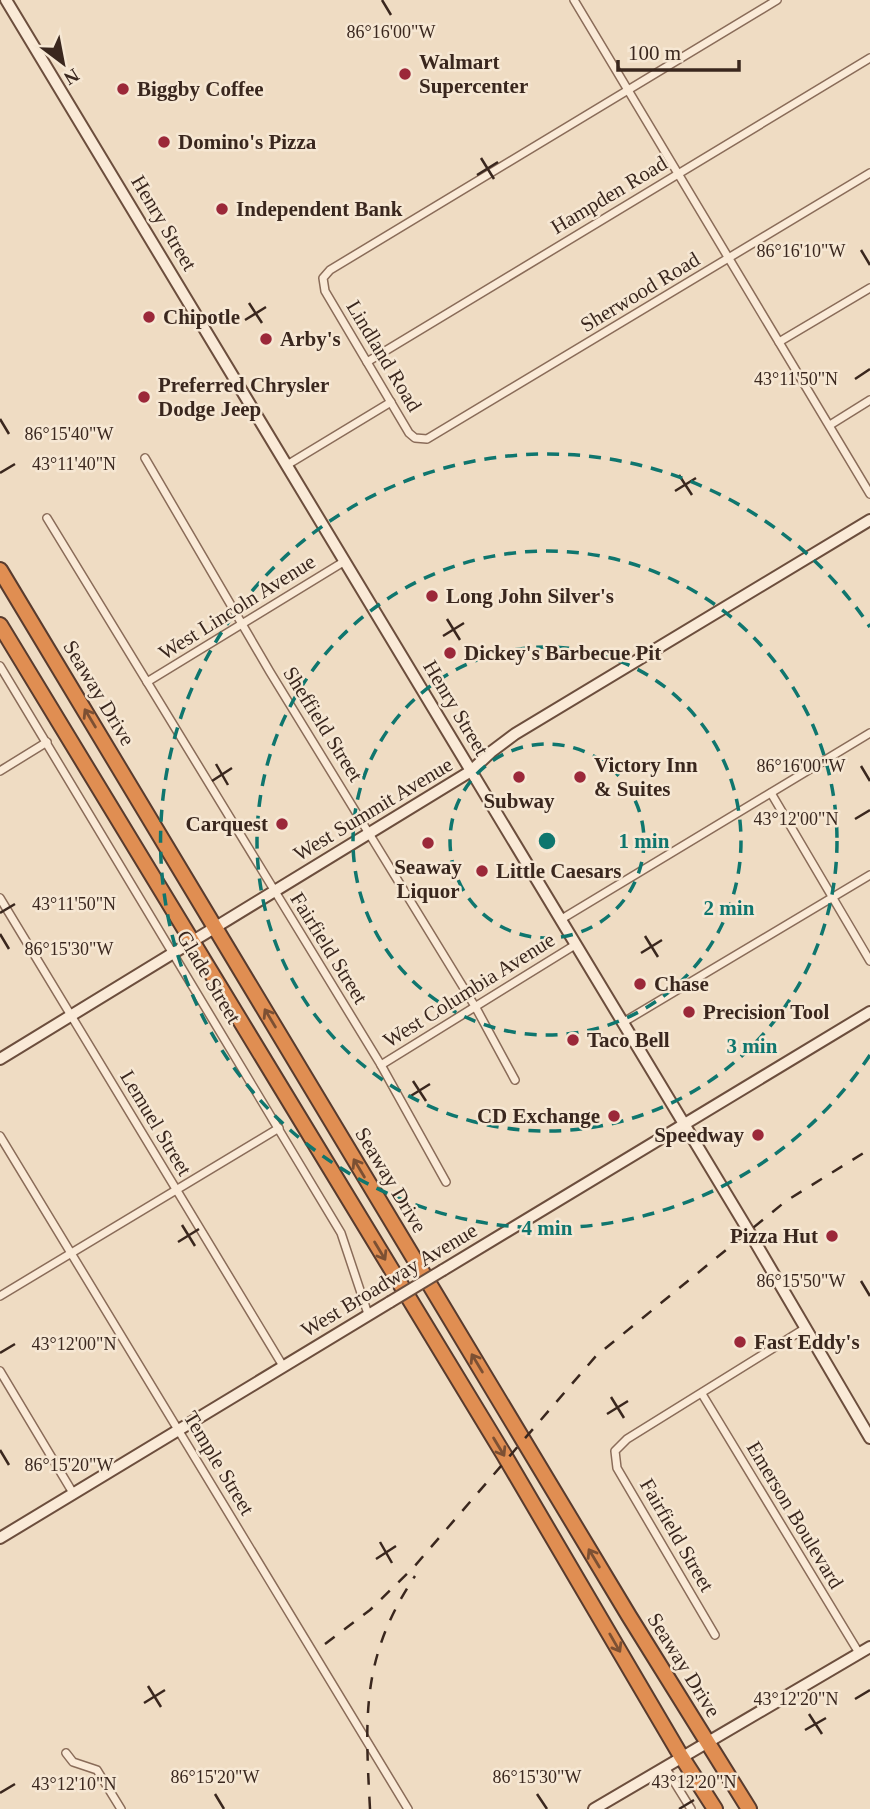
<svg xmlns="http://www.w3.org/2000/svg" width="870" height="1809" viewBox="0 0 870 1809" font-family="'Times New Roman',serif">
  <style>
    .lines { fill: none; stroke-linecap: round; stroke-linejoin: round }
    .street-casing { stroke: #8a6c59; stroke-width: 10 }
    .secondary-casing { stroke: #6c4e3d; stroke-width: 14 }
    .highway-casing { stroke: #583b2e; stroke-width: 18 }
    .street { stroke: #faead7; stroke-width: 7 }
    .secondary { stroke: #faead7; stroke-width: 10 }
    .highway { stroke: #e08e52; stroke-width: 14 }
    .rail { stroke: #3a271e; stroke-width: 2.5; stroke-dasharray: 12 12; stroke-linecap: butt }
    .secondary-bridge-casing { stroke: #6c4e3d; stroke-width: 14; stroke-linecap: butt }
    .secondary-bridge { stroke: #faead7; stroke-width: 10 }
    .oneway { stroke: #7c5033 }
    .ticks { fill: none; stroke: #3a271e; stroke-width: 2.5 }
    .ring { fill: none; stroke: #0f766e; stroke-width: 3.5; stroke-dasharray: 12 9 }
    .poi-dot { fill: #9b2839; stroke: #f6e7d3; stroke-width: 2.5 }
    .labels { text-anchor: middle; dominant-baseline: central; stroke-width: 5; stroke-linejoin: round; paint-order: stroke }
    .poi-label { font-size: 21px; font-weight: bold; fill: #3a271e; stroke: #f6e7d3; text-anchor: start }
    .street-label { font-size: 21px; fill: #3a271e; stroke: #f6e7d3 }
    .ticks-label { font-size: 18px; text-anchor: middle; fill: #3a271e; stroke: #f6e7d3; stroke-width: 5; stroke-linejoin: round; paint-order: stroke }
    .centre { fill: #0f766e; stroke: #f6e7d3; stroke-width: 3.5 }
    .ring-label { font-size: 21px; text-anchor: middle; font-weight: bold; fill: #0f766e; stroke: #f6e7d3; stroke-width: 5; stroke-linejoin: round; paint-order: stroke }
  </style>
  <rect width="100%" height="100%" fill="#efdcc3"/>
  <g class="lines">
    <defs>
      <g id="street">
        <path d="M 574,0 L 870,494"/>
        <path d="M 777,0 L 330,270 L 323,278 L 325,291 L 409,433 L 415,438 L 427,439 L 870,173"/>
        <path d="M 779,342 L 870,288"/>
        <path d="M 367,362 L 870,58"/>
        <path d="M 830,425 L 870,400"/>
        <path d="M 145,458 L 270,672 L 476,1008 L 515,1080"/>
        <path d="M 287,465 L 391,402"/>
        <path d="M 47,518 L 381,1065 L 446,1182"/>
        <path d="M 0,666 L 341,1233 L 368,1314"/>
        <path d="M 147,682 L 345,561"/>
        <path d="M 0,771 L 47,742"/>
        <path d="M 771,793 L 870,961"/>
        <path d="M 0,898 L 283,1366"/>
        <path d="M 560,920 L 870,733"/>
        <path d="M 622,1023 L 870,875"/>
        <path d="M 381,1065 L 575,945"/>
        <path d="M 0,1136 L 408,1809"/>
        <path d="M 0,1296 L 279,1128"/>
        <path d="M 0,1371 L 73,1493"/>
        <path d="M 702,1394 L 859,1653"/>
        <path d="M 715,1635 L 617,1468 L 615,1451 L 627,1439 L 804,1329"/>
        <path d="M 66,1753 L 73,1762 L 97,1770 L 121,1809"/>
        <path d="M 665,1767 L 691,1809"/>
      </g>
      <g id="secondary">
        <path d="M 6,0 L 748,1230 L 870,1438"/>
        <path d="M 0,1059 L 471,771 L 491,752 L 515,734 L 870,520"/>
        <path d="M 443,1270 L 870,1012"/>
        <path d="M 0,1538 L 390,1302"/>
        <path d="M 594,1809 L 870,1647"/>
      </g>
      <g id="highway">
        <path d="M 0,570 L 629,1616 L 749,1809"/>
        <path d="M 0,625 L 503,1453 L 681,1756 L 715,1809"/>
      </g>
    </defs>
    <use href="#street" class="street-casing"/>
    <use href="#secondary" class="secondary-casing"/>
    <use href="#highway" class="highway-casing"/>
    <use href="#street" class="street"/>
    <use href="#secondary" class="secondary"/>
    <use href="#highway" class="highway"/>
    <g class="rail">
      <path d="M 325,1644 L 370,1610 L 413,1568 L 596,1356 L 786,1201 L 870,1149"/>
      <path d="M 370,1809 C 365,1716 361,1657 415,1576"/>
    </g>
    <defs>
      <path id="secondary-bridge" d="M 390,1302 L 443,1270"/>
    </defs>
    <use href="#secondary-bridge" class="secondary-bridge-casing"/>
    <use href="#secondary-bridge" class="secondary-bridge"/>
  </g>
  <defs><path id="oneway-shaft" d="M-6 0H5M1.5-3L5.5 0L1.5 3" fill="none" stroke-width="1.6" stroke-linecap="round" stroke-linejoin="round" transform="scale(1.75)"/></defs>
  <g class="oneway">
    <use href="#oneway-shaft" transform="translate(90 718) rotate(-121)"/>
    <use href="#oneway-shaft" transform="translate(270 1018) rotate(-121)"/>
    <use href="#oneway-shaft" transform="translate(359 1168) rotate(-121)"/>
    <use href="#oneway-shaft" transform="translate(380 1251) rotate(59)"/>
    <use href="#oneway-shaft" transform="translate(477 1363) rotate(-121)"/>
    <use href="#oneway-shaft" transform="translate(499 1447) rotate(59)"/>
    <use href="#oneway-shaft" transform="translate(594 1558) rotate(-121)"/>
    <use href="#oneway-shaft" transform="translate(615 1643) rotate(60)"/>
  </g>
  <path class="ticks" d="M 382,0 L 391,15M 481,158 L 494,179M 477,175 L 498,162M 861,250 L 870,265M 249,303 L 262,323M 245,320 L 266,307M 855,379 L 870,369M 0,419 L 9,434M 0,473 L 15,464M 679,475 L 692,495M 675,491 L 696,478M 447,619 L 460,640M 443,636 L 464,623M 216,764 L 228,785M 861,766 L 870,781M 212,781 L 232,768M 855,819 L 870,810M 0,913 L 15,904M 0,934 L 9,949M 645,936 L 658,957M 641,953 L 662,940M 413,1081 L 426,1101M 409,1097 L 430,1084M 182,1225 L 195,1246M 178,1242 L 199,1229M 861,1281 L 870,1296M 0,1353 L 15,1344M 611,1397 L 624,1418M 607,1414 L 628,1401M 0,1450 L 9,1465M 380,1542 L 392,1563M 376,1559 L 396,1546M 148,1686 L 161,1707M 855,1699 L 870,1690M 144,1703 L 165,1690M 809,1714 L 822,1734M 805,1730 L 826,1718M 0,1793 L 15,1784M 215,1794 L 224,1809M 537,1794 L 547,1809M 679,1809 L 694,1800"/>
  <g class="ring">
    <circle cx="547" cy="841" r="97"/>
    <circle cx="547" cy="841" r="194"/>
    <circle cx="547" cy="841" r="290"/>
    <path d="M870 1055A387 387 0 1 1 870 627"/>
  </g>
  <g class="poi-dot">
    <circle cx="405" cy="74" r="7"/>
    <circle cx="123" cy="89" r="7"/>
    <circle cx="164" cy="142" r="7"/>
    <circle cx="222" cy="209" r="7"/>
    <circle cx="149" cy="317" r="7"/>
    <circle cx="266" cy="339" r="7"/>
    <circle cx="144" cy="397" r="7"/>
    <circle cx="432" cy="596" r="7"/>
    <circle cx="450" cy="653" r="7"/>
    <circle cx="519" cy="777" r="7"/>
    <circle cx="580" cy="777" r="7"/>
    <circle cx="282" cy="824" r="7"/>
    <circle cx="428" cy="843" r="7"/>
    <circle cx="482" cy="871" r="7"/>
    <circle cx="640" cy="984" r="7"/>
    <circle cx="689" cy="1012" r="7"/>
    <circle cx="573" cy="1040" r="7"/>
    <circle cx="614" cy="1116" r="7"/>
    <circle cx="758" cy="1135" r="7"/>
    <circle cx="832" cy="1236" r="7"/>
    <circle cx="740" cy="1342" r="7"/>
  </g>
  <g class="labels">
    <g class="poi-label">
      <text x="419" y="62">Walmart<tspan x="419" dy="24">Supercenter</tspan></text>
      <text x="137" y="89">Biggby Coffee</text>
      <text x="178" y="142">Domino's Pizza</text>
      <text x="236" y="209">Independent Bank</text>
      <text x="163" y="317">Chipotle</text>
      <text x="280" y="339">Arby's</text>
      <text x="158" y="385">Preferred Chrysler<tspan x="158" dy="24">Dodge Jeep</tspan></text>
      <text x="446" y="596">Long John Silver's</text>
      <text x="464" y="653">Dickey's Barbecue Pit</text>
      <text x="594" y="765">Victory Inn<tspan x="594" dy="24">&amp; Suites</tspan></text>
      <text x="519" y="801" text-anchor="middle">Subway</text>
      <text x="268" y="824" text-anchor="end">Carquest</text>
      <text x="428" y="867" text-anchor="middle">Seaway<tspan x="428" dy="24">Liquor</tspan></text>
      <text x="496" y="871">Little Caesars</text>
      <text x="654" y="984">Chase</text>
      <text x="703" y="1012">Precision Tool</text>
      <text x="587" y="1040">Taco Bell</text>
      <text x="600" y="1116" text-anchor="end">CD Exchange</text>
      <text x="744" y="1135" text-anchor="end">Speedway</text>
      <text x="818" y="1236" text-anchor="end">Pizza Hut</text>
      <text x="754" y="1342">Fast Eddy's</text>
    </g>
    <g class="street-label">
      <text transform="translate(609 195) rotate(-31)">Hampden Road</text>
      <text transform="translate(164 223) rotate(59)">Henry Street</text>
      <text transform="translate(640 292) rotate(-31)">Sherwood Road</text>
      <text transform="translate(384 356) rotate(59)">Lindland Road</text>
      <text transform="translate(237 607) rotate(-32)">West Lincoln Avenue</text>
      <text transform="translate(99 693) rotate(59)">Seaway Drive</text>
      <text transform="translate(456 708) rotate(59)">Henry Street</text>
      <text transform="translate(323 724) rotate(58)">Sheffield Street</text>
      <text transform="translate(373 809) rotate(-31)">West Summit Avenue</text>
      <text transform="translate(329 948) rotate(58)">Fairfield Street</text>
      <text transform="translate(209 977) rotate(59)">Glade Street</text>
      <text transform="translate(469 990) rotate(-32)">West Columbia Avenue</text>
      <text transform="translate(156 1123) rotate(59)">Lemuel Street</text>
      <text transform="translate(391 1180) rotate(59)">Seaway Drive</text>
      <text transform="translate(389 1280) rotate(-31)">West Broadway Avenue</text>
      <text transform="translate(219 1463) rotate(59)">Temple Street</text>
      <text transform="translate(795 1515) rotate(59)">Emerson Boulevard</text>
      <text transform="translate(677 1535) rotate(60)">Fairfield Street</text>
      <text transform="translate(684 1665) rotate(58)">Seaway Drive</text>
    </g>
  </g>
  <g class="ticks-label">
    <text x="391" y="38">86°16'00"W</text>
    <text x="801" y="257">86°16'10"W</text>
    <text x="796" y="385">43°11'50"N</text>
    <text x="69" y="440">86°15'40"W</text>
    <text x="74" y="470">43°11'40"N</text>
    <text x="801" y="772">86°16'00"W</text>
    <text x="796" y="825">43°12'00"N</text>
    <text x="74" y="910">43°11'50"N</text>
    <text x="69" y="955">86°15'30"W</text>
    <text x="801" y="1287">86°15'50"W</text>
    <text x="74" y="1350">43°12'00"N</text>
    <text x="69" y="1471">86°15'20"W</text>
    <text x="796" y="1705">43°12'20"N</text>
    <text x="215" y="1783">86°15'20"W</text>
    <text x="537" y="1783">86°15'30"W</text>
    <text x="694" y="1788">43°12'20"N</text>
    <text x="74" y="1790">43°12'10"N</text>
  </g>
  <circle cx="547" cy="841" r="10" class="centre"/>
  <g class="ring-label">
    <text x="644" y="848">1 min</text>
    <text x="729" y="915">2 min</text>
    <text x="752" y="1053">3 min</text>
    <text x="547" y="1235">4 min</text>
  </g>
  <g transform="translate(63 63) rotate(148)" stroke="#f6e7d3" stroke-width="5" paint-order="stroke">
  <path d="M0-5L12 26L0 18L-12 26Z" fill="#3a271e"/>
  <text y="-10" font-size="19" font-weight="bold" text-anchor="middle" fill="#3a271e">N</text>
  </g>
  <path d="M618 60v10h121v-10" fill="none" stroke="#3a271e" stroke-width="3.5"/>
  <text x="628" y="60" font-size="21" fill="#3a271e" stroke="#f6e7d3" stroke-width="5" paint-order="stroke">100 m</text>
</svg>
